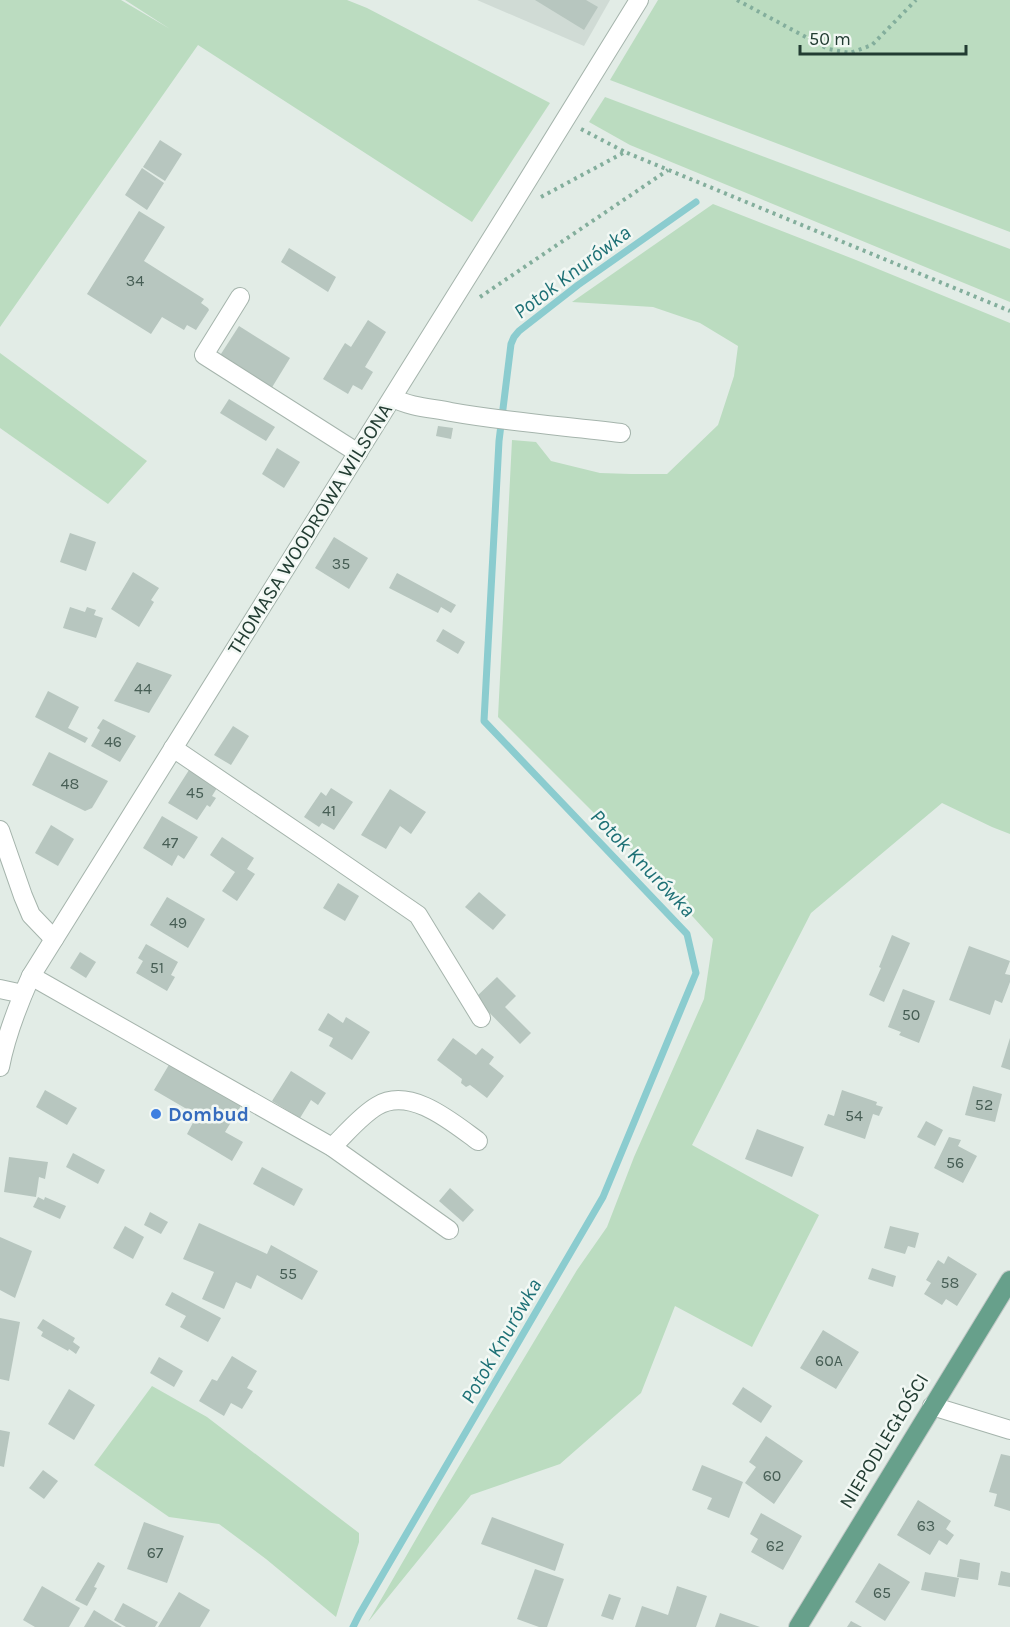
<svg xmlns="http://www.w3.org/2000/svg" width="1010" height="1627" viewBox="0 0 1010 1627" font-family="Karla,sans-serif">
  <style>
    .built { fill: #d0dbd5 }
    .green { fill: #bbdcc0 }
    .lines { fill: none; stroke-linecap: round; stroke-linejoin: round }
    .stream { stroke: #8bcccf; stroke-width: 7 }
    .building { fill: #b7c6bf }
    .minor-casing { stroke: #a5b4ac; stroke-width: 20 }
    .major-casing { stroke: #c1c8c6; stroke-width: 20 }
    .path { stroke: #83ae9c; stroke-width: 4; stroke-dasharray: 3 4.5; stroke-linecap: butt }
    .minor { stroke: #fff; stroke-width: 18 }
    .major { stroke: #67a08b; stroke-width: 18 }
    .shop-dot { fill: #3f7fe0; stroke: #f2f8f4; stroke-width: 2 }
    .labels { text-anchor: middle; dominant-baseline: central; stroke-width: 5; stroke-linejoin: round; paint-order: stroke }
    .number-label { font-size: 16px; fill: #475e55 }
    .street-label { font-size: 20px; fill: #223c32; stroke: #f2f8f4 }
    .shop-label { font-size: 20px; font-weight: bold; fill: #366cbe; stroke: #f2f8f4; text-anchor: start }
    .water-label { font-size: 21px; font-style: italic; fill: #1e7176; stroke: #f2f8f4 }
  </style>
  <rect width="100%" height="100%" fill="#e2ece6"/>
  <path class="built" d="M 477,0 L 610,0 L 584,46 Z"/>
  <g class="green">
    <path d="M 0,0 L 121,0 L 170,29 L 125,0 L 347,0 L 367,8 L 550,103 L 472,222 L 198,45 L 0,327 Z"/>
    <path d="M 658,0 L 1010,0 L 1010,232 L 610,80 Z"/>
    <path d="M 605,97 L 1010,249 L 1010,302 L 630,145 L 589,122 Z"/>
    <path d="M 713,204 L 856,260 L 1010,323 L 1010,834 L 992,827 L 942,803 L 811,913 L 692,1145 L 819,1215 L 752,1347 L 675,1306 L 641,1393 L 560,1464 L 471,1495 L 368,1622 L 438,1501 L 577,1270 L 607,1227 L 634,1157 L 704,999 L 713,939 L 647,866 L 498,717 L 512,440 L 536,442 L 551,461 L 600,473 L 631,474 L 667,474 L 718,425 L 734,376 L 738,346 L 700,323 L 653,307 L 572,302 Z"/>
    <path d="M 0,353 L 147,461 L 108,504 L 0,428 Z"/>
    <path d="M 152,1386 L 207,1417 L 359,1533 L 359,1542 L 336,1617 L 266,1559 L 219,1524 L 169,1517 L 94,1465 Z"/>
  </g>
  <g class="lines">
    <path class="stream" d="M 353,1627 L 359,1615 L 603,1197 L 696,973 L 687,934 L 484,721 L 499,441 L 511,344 L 514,337 L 519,331 L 578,285 L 696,202"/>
  </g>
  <g class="building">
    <path d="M 535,0 L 586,0 L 598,7 L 584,30 Z"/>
    <path d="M 160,140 L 182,154 L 165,181 L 143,167 Z"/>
    <path d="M 142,168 L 164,183 L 147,210 L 125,195 Z"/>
    <path d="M 139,211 L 165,227 L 144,261 L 204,299 L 201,303 L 208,308 L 209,310 L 196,330 L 187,325 L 184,330 L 162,317 L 151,334 L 87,294 Z"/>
    <path d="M 289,248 L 336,277 L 328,292 L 281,262 Z"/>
    <path d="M 368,320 L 386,332 L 365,367 L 373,372 L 362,390 L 353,385 L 348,394 L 323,379 L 345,343 L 351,347 Z"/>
    <path d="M 239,326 L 290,358 L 271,389 L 219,357 Z"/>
    <path d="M 229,399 L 275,427 L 266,441 L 220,413 Z"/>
    <path d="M 438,426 L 453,428 L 451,439 L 436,436 Z"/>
    <path d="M 277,448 L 300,462 L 284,488 L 262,474 Z"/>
    <path d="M 70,533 L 96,542 L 86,571 L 60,562 Z"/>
    <path d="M 334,537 L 368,558 L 349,589 L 315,568 Z"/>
    <path d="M 133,572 L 159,588 L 151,600 L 154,602 L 139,627 L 111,609 Z"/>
    <path d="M 397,573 L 456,605 L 451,613 L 441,607 L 438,613 L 389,588 Z"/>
    <path d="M 70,607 L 85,612 L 87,607 L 96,610 L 94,615 L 103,618 L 96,638 L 63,628 Z"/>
    <path d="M 443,629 L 465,642 L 458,654 L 436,641 Z"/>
    <path d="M 137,662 L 172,675 L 149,713 L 114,701 Z"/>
    <path d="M 48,691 L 79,707 L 68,728 L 88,738 L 85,743 L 35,717 Z"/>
    <path d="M 103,719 L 136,736 L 120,762 L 91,746 L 100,730 L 97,728 Z"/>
    <path d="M 233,726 L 249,736 L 231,765 L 214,755 Z"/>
    <path d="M 49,752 L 108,781 L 92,808 L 85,811 L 32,785 Z"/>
    <path d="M 189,770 L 217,788 L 212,796 L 216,798 L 210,807 L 207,805 L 197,820 L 168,803 Z"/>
    <path d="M 331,788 L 353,802 L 334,830 L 322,823 L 319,827 L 304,817 L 321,792 L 326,796 Z"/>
    <path d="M 390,789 L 426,812 L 411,834 L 400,826 L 386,849 L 361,835 Z"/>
    <path d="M 162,816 L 198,837 L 184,859 L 178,855 L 172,866 L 143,848 Z"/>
    <path d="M 51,825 L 74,839 L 58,866 L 35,853 Z"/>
    <path d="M 222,837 L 254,858 L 247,869 L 255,874 L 237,901 L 222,891 L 235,872 L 210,855 Z"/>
    <path d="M 338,883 L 359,896 L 345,921 L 323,908 Z"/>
    <path d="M 479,892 L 506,915 L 493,930 L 465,907 Z"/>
    <path d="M 167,897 L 205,919 L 188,948 L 150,925 Z"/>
    <path d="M 892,935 L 910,943 L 884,1002 L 869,995 L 881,968 L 879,967 Z"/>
    <path d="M 146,944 L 178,962 L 171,975 L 175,977 L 167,991 L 136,973 L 143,961 L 138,958 Z"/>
    <path d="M 969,946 L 1010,961 L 1005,974 L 1010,975 L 1010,982 L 1002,1003 L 995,1000 L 990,1015 L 949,1000 Z"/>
    <path d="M 80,952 L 96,962 L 86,978 L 70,968 Z"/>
    <path d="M 497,977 L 516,996 L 505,1007 L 531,1033 L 520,1044 L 475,998 Z"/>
    <path d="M 903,989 L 935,1001 L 919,1043 L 899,1035 L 901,1032 L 888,1027 Z"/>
    <path d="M 328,1013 L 343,1023 L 346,1017 L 370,1032 L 352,1060 L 329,1046 L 333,1038 L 318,1030 Z"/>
    <path d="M 453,1038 L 476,1055 L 482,1048 L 494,1057 L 489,1064 L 504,1076 L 487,1098 L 470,1085 L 466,1087 L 461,1083 L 462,1079 L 437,1060 Z"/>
    <path d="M 1010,1038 L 1010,1070 L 1001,1067 Z"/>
    <path d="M 170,1063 L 242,1104 L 225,1132 L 243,1142 L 232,1161 L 187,1134 L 197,1115 L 154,1090 Z"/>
    <path d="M 291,1071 L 326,1093 L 318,1105 L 311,1100 L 300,1118 L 272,1101 Z"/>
    <path d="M 973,1086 L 1002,1094 L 995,1122 L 965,1115 Z"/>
    <path d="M 45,1090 L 77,1108 L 67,1125 L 36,1107 Z"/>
    <path d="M 842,1090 L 877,1102 L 876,1105 L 883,1107 L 879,1116 L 873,1114 L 865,1139 L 824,1125 L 828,1114 L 834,1116 Z"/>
    <path d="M 926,1121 L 943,1130 L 935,1146 L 917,1137 Z"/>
    <path d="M 757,1129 L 804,1147 L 792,1177 L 745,1159 Z"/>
    <path d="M 949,1137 L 961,1140 L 958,1146 L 977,1156 L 963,1183 L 934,1168 Z"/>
    <path d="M 73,1153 L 105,1170 L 98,1184 L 66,1167 Z"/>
    <path d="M 9,1157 L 48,1162 L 45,1179 L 39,1177 L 36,1197 L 4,1192 Z"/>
    <path d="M 262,1167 L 303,1189 L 294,1206 L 253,1184 Z"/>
    <path d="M 450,1188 L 474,1210 L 463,1222 L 439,1201 Z"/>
    <path d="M 38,1197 L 44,1200 L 45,1197 L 66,1206 L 60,1219 L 33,1207 Z"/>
    <path d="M 150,1212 L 168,1222 L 161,1234 L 144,1225 Z"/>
    <path d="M 199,1223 L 267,1254 L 271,1245 L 318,1271 L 302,1300 L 257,1275 L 251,1289 L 236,1282 L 224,1309 L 202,1299 L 214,1272 L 183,1259 Z"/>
    <path d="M 125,1226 L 144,1237 L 133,1259 L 113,1248 Z"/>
    <path d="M 890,1226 L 919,1233 L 915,1248 L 908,1246 L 905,1254 L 884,1248 Z"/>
    <path d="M 0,1237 L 32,1251 L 15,1298 L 0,1290 Z"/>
    <path d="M 948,1256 L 977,1274 L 957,1306 L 946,1299 L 942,1305 L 924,1294 L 931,1283 L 926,1280 L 938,1260 L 944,1264 Z"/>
    <path d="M 872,1268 L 896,1276 L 893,1287 L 868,1279 Z"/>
    <path d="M 172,1292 L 221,1318 L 208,1342 L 180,1327 L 186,1316 L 165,1305 Z"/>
    <path d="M 0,1318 L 20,1322 L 9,1381 L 0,1379 Z"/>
    <path d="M 43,1319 L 75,1338 L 73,1342 L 80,1347 L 76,1354 L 69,1349 L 68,1351 L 41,1336 L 43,1332 L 37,1328 Z"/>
    <path d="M 823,1330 L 859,1352 L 836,1389 L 800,1368 Z"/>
    <path d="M 232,1356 L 257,1371 L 247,1388 L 253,1391 L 242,1409 L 231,1403 L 224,1416 L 199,1401 L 212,1379 L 217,1381 Z"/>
    <path d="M 159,1357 L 183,1371 L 174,1387 L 150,1373 Z"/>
    <path d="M 743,1387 L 772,1406 L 761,1423 L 732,1404 Z"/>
    <path d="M 69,1389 L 95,1405 L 74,1440 L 48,1424 Z"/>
    <path d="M 0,1430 L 10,1432 L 4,1467 L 0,1466 Z"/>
    <path d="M 766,1436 L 803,1461 L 774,1504 L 745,1483 L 756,1467 L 749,1462 Z"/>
    <path d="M 1001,1454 L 1010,1456 L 1010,1511 L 994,1506 L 997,1494 L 989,1492 Z"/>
    <path d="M 702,1465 L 743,1482 L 729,1518 L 707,1509 L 712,1498 L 692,1490 Z"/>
    <path d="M 43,1470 L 58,1481 L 44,1499 L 29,1488 Z"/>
    <path d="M 918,1500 L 951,1521 L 946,1529 L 954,1535 L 947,1545 L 939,1540 L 930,1555 L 897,1535 Z"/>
    <path d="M 761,1513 L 802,1536 L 783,1570 L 751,1552 L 758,1539 L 750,1534 Z"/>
    <path d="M 492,1517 L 564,1544 L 555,1571 L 481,1544 Z"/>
    <path d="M 144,1522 L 184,1536 L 167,1583 L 127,1569 Z"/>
    <path d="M 960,1559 L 980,1563 L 978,1580 L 957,1577 Z"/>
    <path d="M 98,1562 L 105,1566 L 94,1587 L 97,1588 L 87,1606 L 75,1600 Z"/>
    <path d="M 879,1563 L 910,1582 L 885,1621 L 855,1602 Z"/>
    <path d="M 535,1569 L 564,1579 L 547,1627 L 539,1627 L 517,1619 Z"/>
    <path d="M 1001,1571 L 1010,1573 L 1010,1587 L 998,1585 Z"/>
    <path d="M 925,1572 L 959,1578 L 955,1597 L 921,1590 Z"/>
    <path d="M 42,1586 L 80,1608 L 69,1627 L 35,1627 L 23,1620 Z"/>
    <path d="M 677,1586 L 707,1596 L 696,1627 L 635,1627 L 642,1606 L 668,1615 Z"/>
    <path d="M 179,1592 L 210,1610 L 200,1627 L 158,1627 Z"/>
    <path d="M 609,1594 L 621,1598 L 613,1620 L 601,1616 Z"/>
    <path d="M 123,1603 L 158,1622 L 155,1627 L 126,1627 L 114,1620 Z"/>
    <path d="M 94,1610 L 122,1627 L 84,1627 Z"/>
    <path d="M 720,1613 L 760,1627 L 715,1627 Z"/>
    <path d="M 851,1621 L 862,1627 L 847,1627 Z"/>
  </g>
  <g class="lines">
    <defs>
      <g id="minor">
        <path d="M 240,297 L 204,355 L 358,453"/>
        <path d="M 393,398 C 410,407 431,408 451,412 C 507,422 564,426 621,433"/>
        <path d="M 173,748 L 319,847 L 418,915 L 481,1018"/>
        <path d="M 0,830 L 23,896 L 31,915 L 54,939"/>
        <path d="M 31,976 L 332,1147 L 449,1230"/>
        <path d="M 0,989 L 23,994"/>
        <path d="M 0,1067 C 6,1036 18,1005 31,976 L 508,212 L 639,0"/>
        <path d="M 332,1147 C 346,1134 360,1116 377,1106 C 410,1086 452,1122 478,1141"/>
        <path d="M 932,1406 L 1010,1430"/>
      </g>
      <path id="major" d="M 798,1627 L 1010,1280"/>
    </defs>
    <use href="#minor" class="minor-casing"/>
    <use href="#major" class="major-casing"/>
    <g class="path">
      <path d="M 737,0 L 828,49 L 850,53 L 872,45 L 916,0"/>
      <path d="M 581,129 L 625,152"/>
      <path d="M 541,197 L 625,152 L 1010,311"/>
      <path d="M 480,297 L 668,170"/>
    </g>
    <use href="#minor" class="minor"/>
    <use href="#major" class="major"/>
  </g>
  <circle class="shop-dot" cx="156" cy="1114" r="6"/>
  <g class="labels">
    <g class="number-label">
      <text x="135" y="280">34</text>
      <text x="341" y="563">35</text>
      <text x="143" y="688">44</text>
      <text x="113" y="741">46</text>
      <text x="70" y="783">48</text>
      <text x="195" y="792">45</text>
      <text x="329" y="810">41</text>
      <text x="170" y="842">47</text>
      <text x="178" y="922">49</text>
      <text x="157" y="967">51</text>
      <text x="911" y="1014">50</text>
      <text x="984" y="1104">52</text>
      <text x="854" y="1115">54</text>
      <text x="955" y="1162">56</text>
      <text x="288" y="1273">55</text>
      <text x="950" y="1282">58</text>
      <text x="829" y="1360">60A</text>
      <text x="772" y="1475">60</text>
      <text x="926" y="1525">63</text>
      <text x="775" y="1545">62</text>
      <text x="155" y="1552">67</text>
      <text x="882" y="1592">65</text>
    </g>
    <g class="street-label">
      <text transform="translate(310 529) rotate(-58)">THOMASA WOODROWA WILSONA</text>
      <text transform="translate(884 1441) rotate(-59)">NIEPODLEGŁOŚCI</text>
    </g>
    <g class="shop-label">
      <text x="168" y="1114">Dombud</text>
    </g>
    <g class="water-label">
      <text transform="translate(572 272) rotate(-37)">Potok Knurówka</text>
      <text transform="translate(643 863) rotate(46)">Potok Knurówka</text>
      <text transform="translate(501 1341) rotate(-60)">Potok Knurówka</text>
    </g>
  </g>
  <path d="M800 45v9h166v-9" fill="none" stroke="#223c32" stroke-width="3"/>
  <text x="809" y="45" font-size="18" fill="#223c32" stroke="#f2f8f4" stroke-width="4.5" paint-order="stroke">50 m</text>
</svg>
